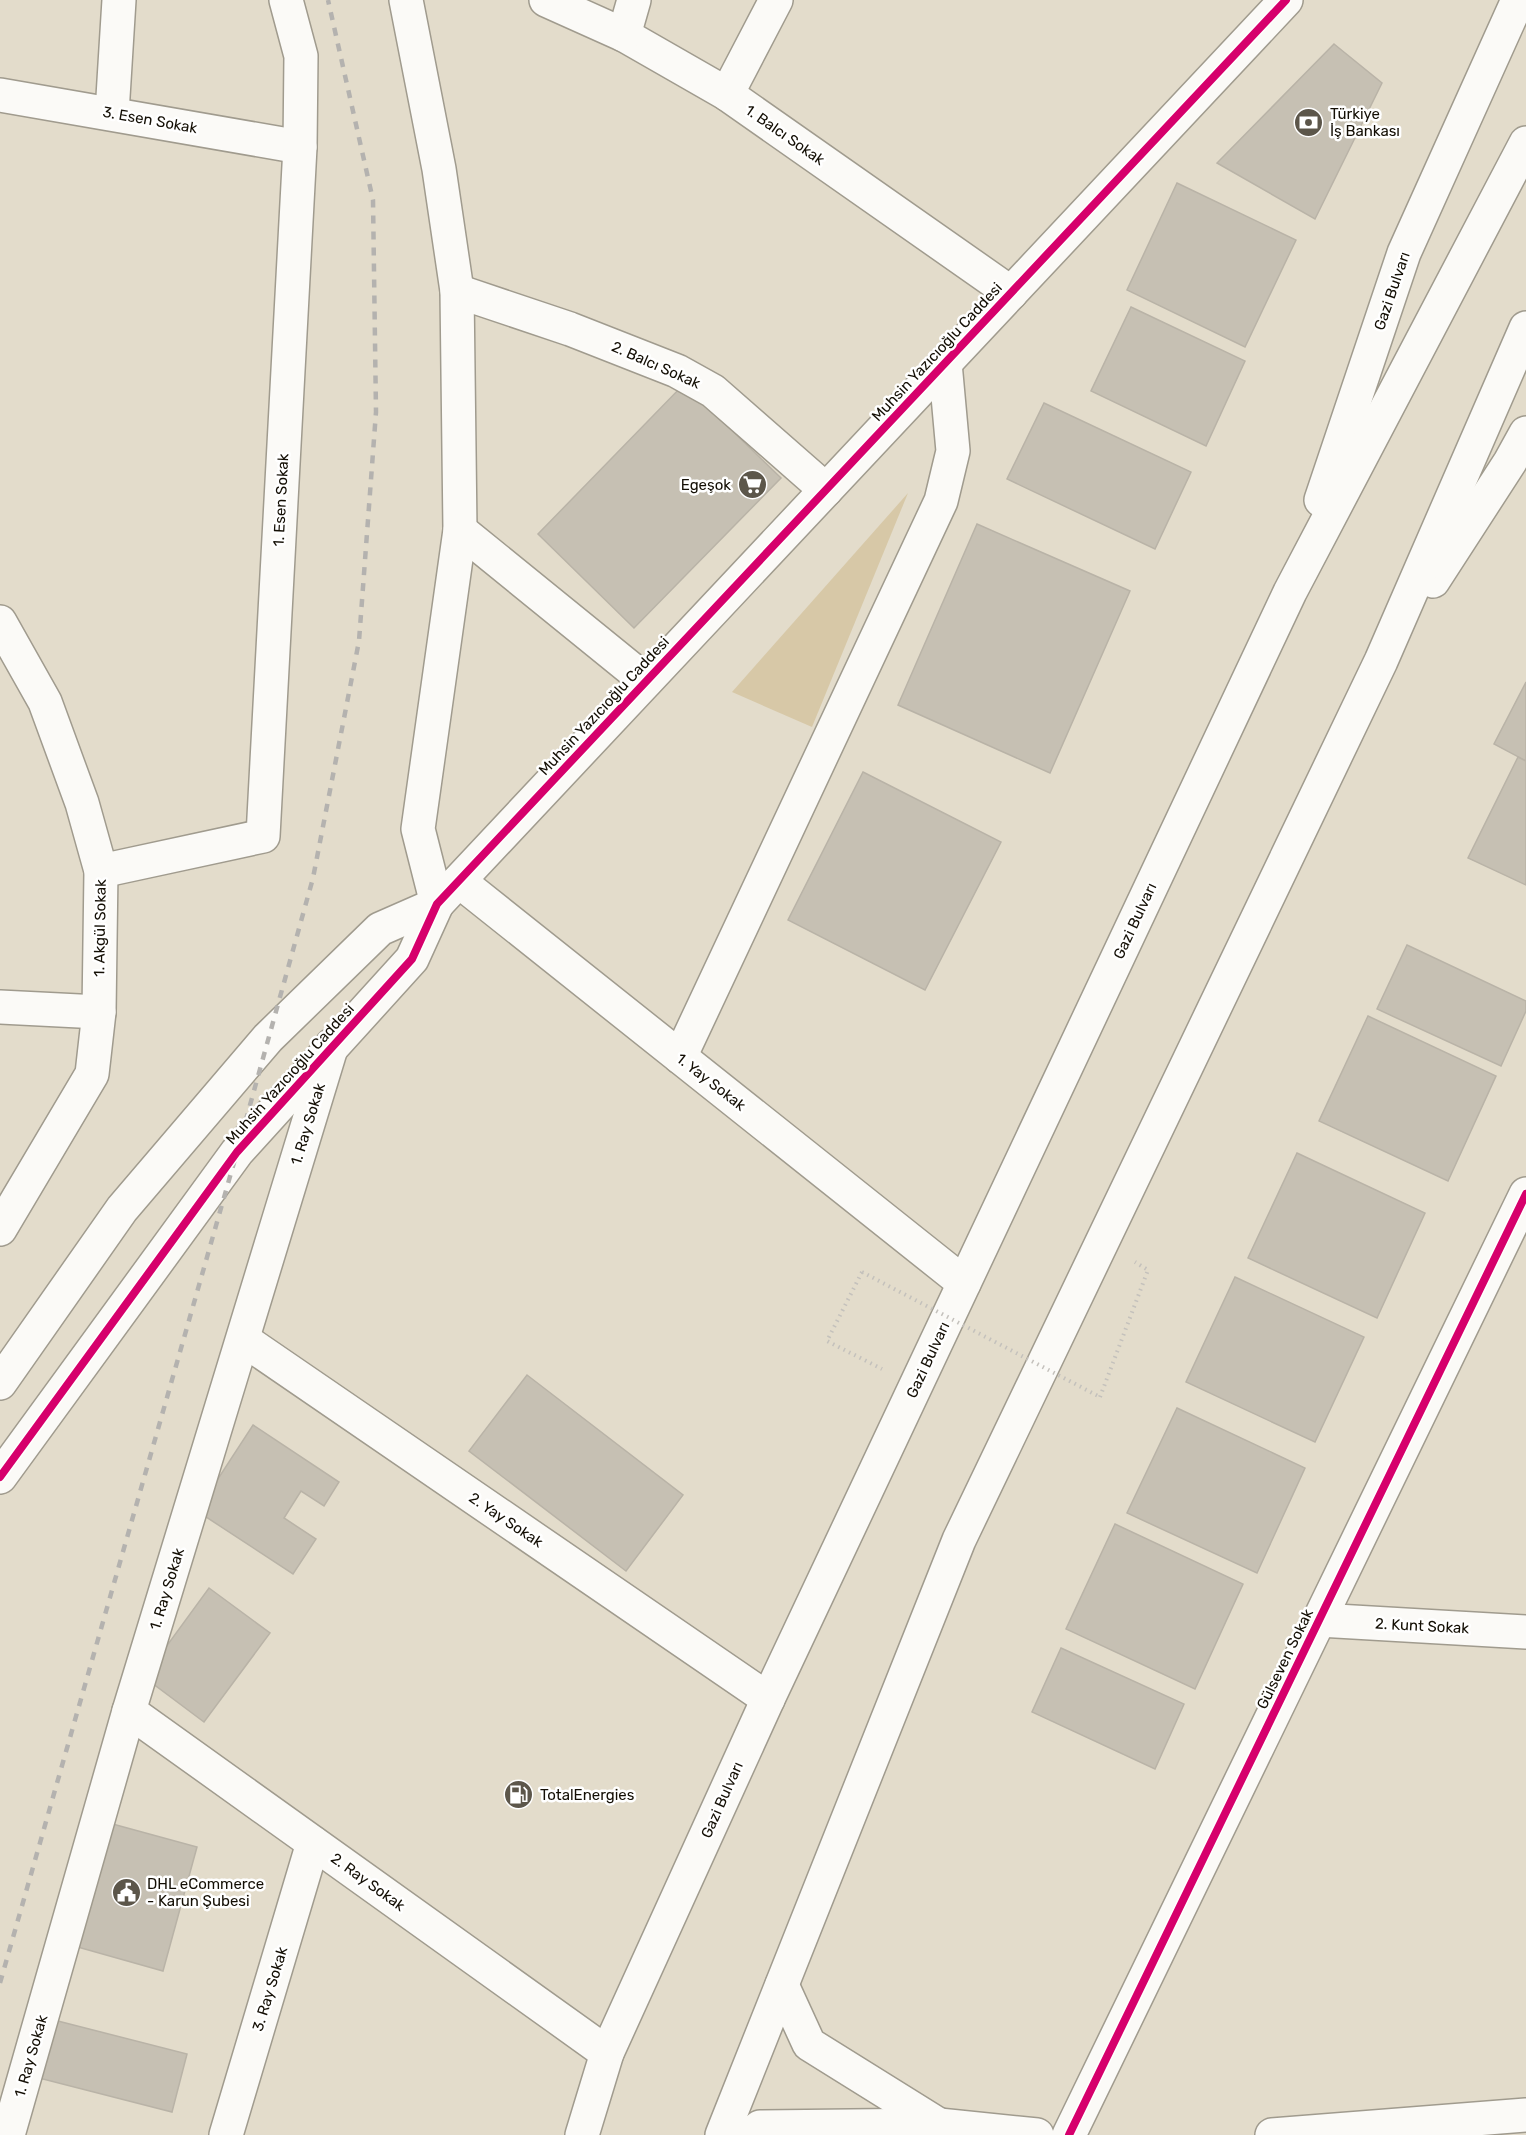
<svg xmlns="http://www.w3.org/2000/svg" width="1526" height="2135" viewBox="0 0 1526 2135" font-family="Rubik,sans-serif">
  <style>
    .green { fill: #d7c8a7 }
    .building { fill: #c6c0b3; stroke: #b9b3a7; stroke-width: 1.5 }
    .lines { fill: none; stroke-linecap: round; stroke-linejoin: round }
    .street-casing { stroke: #a09b8e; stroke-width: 36 }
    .secondary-casing { stroke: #a09b8e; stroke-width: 36 }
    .highway-casing { stroke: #a09b8e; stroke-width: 36 }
    .path { stroke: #c4c1bc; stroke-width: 4; stroke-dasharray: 1.5 4.5; stroke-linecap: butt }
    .street { stroke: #fbfaf7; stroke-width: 33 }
    .secondary { stroke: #fbfaf7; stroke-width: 33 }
    .highway { stroke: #fbfaf7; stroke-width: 33 }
    .rail { stroke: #b4b2af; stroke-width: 4.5; stroke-dasharray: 8 8; stroke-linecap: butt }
    .path-bridge { stroke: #c4c1bc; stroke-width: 4; stroke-dasharray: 1.5 4.5; stroke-linecap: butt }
    .cycleway-casing { stroke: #fff; stroke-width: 11 }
    .cycleway { stroke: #d6006c; stroke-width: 8 }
    .labels { text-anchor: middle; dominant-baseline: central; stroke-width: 5; stroke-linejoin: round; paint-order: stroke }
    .poi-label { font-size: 15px; fill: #130e04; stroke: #fff; text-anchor: start }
    .street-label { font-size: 15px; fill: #130e04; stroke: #fff }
  </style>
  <rect width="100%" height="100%" fill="#e3dccb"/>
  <path class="green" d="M 908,493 L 812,727 L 732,692 Z"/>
  <g class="building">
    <path d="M 1334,44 L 1382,83 L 1315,219 L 1217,163 Z"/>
    <path d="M 1177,183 L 1296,240 L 1245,347 L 1127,290 Z"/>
    <path d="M 1131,307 L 1245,361 L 1206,446 L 1091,391 Z"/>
    <path d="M 684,384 L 781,478 L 634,628 L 538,534 Z"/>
    <path d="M 1044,403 L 1191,472 L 1155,549 L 1007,479 Z"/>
    <path d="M 977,524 L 1130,591 L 1050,773 L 898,705 Z"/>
    <path d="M 1526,682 L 1526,761 L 1494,744 Z"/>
    <path d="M 1518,757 L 1526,761 L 1526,885 L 1468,858 Z"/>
    <path d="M 863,772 L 1001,842 L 925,990 L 788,920 Z"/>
    <path d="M 1407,945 L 1526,1001 L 1526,1011 L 1501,1066 L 1377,1009 Z"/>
    <path d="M 1368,1016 L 1496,1076 L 1448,1181 L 1319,1121 Z"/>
    <path d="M 1297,1153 L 1425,1213 L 1377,1318 L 1248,1258 Z"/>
    <path d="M 1235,1277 L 1364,1337 L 1315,1442 L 1186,1382 Z"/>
    <path d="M 527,1375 L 683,1495 L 626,1571 L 469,1451 Z"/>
    <path d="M 1177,1408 L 1305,1468 L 1257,1573 L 1127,1513 Z"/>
    <path d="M 253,1425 L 339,1482 L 324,1506 L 301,1491 L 284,1518 L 316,1539 L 293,1574 L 197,1511 Z"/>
    <path d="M 1115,1524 L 1243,1584 L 1195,1689 L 1066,1629 Z"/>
    <path d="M 209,1588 L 270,1633 L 204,1722 L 144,1677 Z"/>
    <path d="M 1061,1648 L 1184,1704 L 1155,1769 L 1032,1712 Z"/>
    <path d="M 109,1823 L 197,1847 L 163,1971 L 74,1946 Z"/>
    <path d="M 50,2019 L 187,2054 L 172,2112 L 35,2077 Z"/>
  </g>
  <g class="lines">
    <defs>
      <g id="street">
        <path d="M 406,0 L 439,169 L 457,291 L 460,530 L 418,829 L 437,904"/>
        <path d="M 546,0 L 624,35 L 727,94 L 1011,293"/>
        <path d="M 624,35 L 634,0"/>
        <path d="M 727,94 L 776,0"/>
        <path d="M 0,95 L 300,147"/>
        <path d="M 112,113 L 119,0"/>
        <path d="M 457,291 L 570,329 L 677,371 L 713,391 L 826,490"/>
        <path d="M 460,530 L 646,681"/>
        <path d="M 0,622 L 45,702 L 82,803 L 101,871 L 99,1012 L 92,1074 L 0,1229"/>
        <path d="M 101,871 L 263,836 L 300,147 L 301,56 L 286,0"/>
        <path d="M 459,881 L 964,1283"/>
        <path d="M 0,1007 L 99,1012"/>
        <path d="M 680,1057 L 941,501 L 953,451 L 945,363"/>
        <path d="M 244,1340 L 768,1699"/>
        <path d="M 1319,1620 L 1526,1632"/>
        <path d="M 129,1711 L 607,2053"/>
        <path d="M 8,2135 L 129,1711 L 332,1045"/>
        <path d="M 226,2135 L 313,1843"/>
        <path d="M 1069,2135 L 1526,1194"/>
      </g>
      <g id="secondary">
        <path d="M 0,1383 L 122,1209 L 268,1038 L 380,929 L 437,904"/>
        <path d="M 0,1477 L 237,1152 L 412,959 L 437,904 L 1286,0"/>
        <path d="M 782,1985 L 809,2044 L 939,2125"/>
        <path d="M 750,2135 L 760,2127 L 939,2125 L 1037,2135"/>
        <path d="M 1272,2135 L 1526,2115"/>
      </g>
      <g id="highway">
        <path d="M 1321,500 L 1404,253 L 1518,0"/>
        <path d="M 1433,581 L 1510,462 L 1526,433"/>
        <path d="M 582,2135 L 607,2053 L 768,1699 L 1290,592 L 1526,143"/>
        <path d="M 722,2135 L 959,1540 L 1381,661 L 1526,328"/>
      </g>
    </defs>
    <use href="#street" class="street-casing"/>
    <use href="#secondary" class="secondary-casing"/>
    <use href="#highway" class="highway-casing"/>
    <g class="path">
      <path d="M 862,1272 L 827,1341 L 882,1369"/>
      <path d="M 1100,1397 L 1148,1270 L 1135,1262"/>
    </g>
    <use href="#street" class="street"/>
    <use href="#secondary" class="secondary"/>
    <use href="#highway" class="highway"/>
    <path class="rail" d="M 0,1983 L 237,1152 L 313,878 L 359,641 L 376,412 L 373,200 L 328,0"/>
    <path class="path-bridge" d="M 862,1272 L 1100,1397"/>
    <defs>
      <g id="cycleway">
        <path d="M 0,1477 L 237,1152 L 412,959 L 437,904 L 1286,0"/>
        <path d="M 1069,2135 L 1526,1194"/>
      </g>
    </defs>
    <use href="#cycleway" class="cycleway-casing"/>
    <use href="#cycleway" class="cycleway"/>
  </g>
  <defs>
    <symbol id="bank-disc" viewBox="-11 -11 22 22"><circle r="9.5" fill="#5c564a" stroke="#fff"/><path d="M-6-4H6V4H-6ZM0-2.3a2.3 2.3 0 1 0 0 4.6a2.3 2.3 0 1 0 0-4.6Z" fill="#fff"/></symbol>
    <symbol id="supermarket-disc" viewBox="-11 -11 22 22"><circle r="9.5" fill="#5c564a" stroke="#fff"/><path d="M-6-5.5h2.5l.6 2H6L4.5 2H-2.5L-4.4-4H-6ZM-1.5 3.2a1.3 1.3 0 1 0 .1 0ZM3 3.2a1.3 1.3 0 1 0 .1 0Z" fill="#fff"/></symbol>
    <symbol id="fuel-disc" viewBox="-11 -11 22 22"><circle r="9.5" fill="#5c564a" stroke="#fff"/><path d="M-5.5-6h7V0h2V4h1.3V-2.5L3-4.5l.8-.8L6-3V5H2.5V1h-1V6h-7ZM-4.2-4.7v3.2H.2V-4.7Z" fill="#fff"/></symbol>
    <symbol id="civic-disc" viewBox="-11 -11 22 22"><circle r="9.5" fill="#5c564a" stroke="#fff"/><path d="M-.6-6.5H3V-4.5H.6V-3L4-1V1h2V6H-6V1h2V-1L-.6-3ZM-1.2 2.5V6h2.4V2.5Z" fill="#fff"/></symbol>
  </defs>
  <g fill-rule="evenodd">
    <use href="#bank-disc" x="1292" y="106" width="33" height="33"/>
    <use href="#supermarket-disc" x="736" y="468" width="33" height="33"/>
    <use href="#fuel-disc" x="502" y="1778" width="33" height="33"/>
    <use href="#civic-disc" x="110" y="1876" width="33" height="33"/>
  </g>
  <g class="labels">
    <g class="poi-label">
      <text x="1330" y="114">Türkiye<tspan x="1330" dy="17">İş Bankası</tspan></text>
      <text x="731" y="485" text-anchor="end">Egeşok</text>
      <text x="540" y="1795">TotalEnergies</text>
      <text x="147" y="1884">DHL eCommerce<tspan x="147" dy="17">- Karun Şubesi</tspan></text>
    </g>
    <g class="street-label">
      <text transform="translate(150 120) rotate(10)">3. Esen Sokak</text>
      <text transform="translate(785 135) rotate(35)">1. Balcı Sokak</text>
      <text transform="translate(1392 291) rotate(-71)">Gazi Bulvarı</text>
      <text transform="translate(937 352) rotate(-47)">Muhsin Yazıcıoğlu Caddesi</text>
      <text transform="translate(656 365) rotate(24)">2. Balcı Sokak</text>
      <text transform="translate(281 500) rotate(-87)">1. Esen Sokak</text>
      <text transform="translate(604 706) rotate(-47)">Muhsin Yazıcıoğlu Caddesi</text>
      <text transform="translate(1135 921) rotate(-65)">Gazi Bulvarı</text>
      <text transform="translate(100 928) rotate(-89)">1. Akgül Sokak</text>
      <text transform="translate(290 1074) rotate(-48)">Muhsin Yazıcıoğlu Caddesi</text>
      <text transform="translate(711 1082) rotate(38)">1. Yay Sokak</text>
      <text transform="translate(308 1124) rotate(-73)">1. Ray Sokak</text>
      <text transform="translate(928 1360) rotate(-65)">Gazi Bulvarı</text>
      <text transform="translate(506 1520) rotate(34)">2. Yay Sokak</text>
      <text transform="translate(167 1589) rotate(-73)">1. Ray Sokak</text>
      <text transform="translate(1422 1626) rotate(3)">2. Kunt Sokak</text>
      <text transform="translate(1285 1659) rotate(-64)">Gülseven Sokak</text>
      <text transform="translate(722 1800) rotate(-66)">Gazi Bulvarı</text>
      <text transform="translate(368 1882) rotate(36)">2. Ray Sokak</text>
      <text transform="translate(270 1989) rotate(-73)">3. Ray Sokak</text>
      <text transform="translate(31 2056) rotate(-74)">1. Ray Sokak</text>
    </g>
  </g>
</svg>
